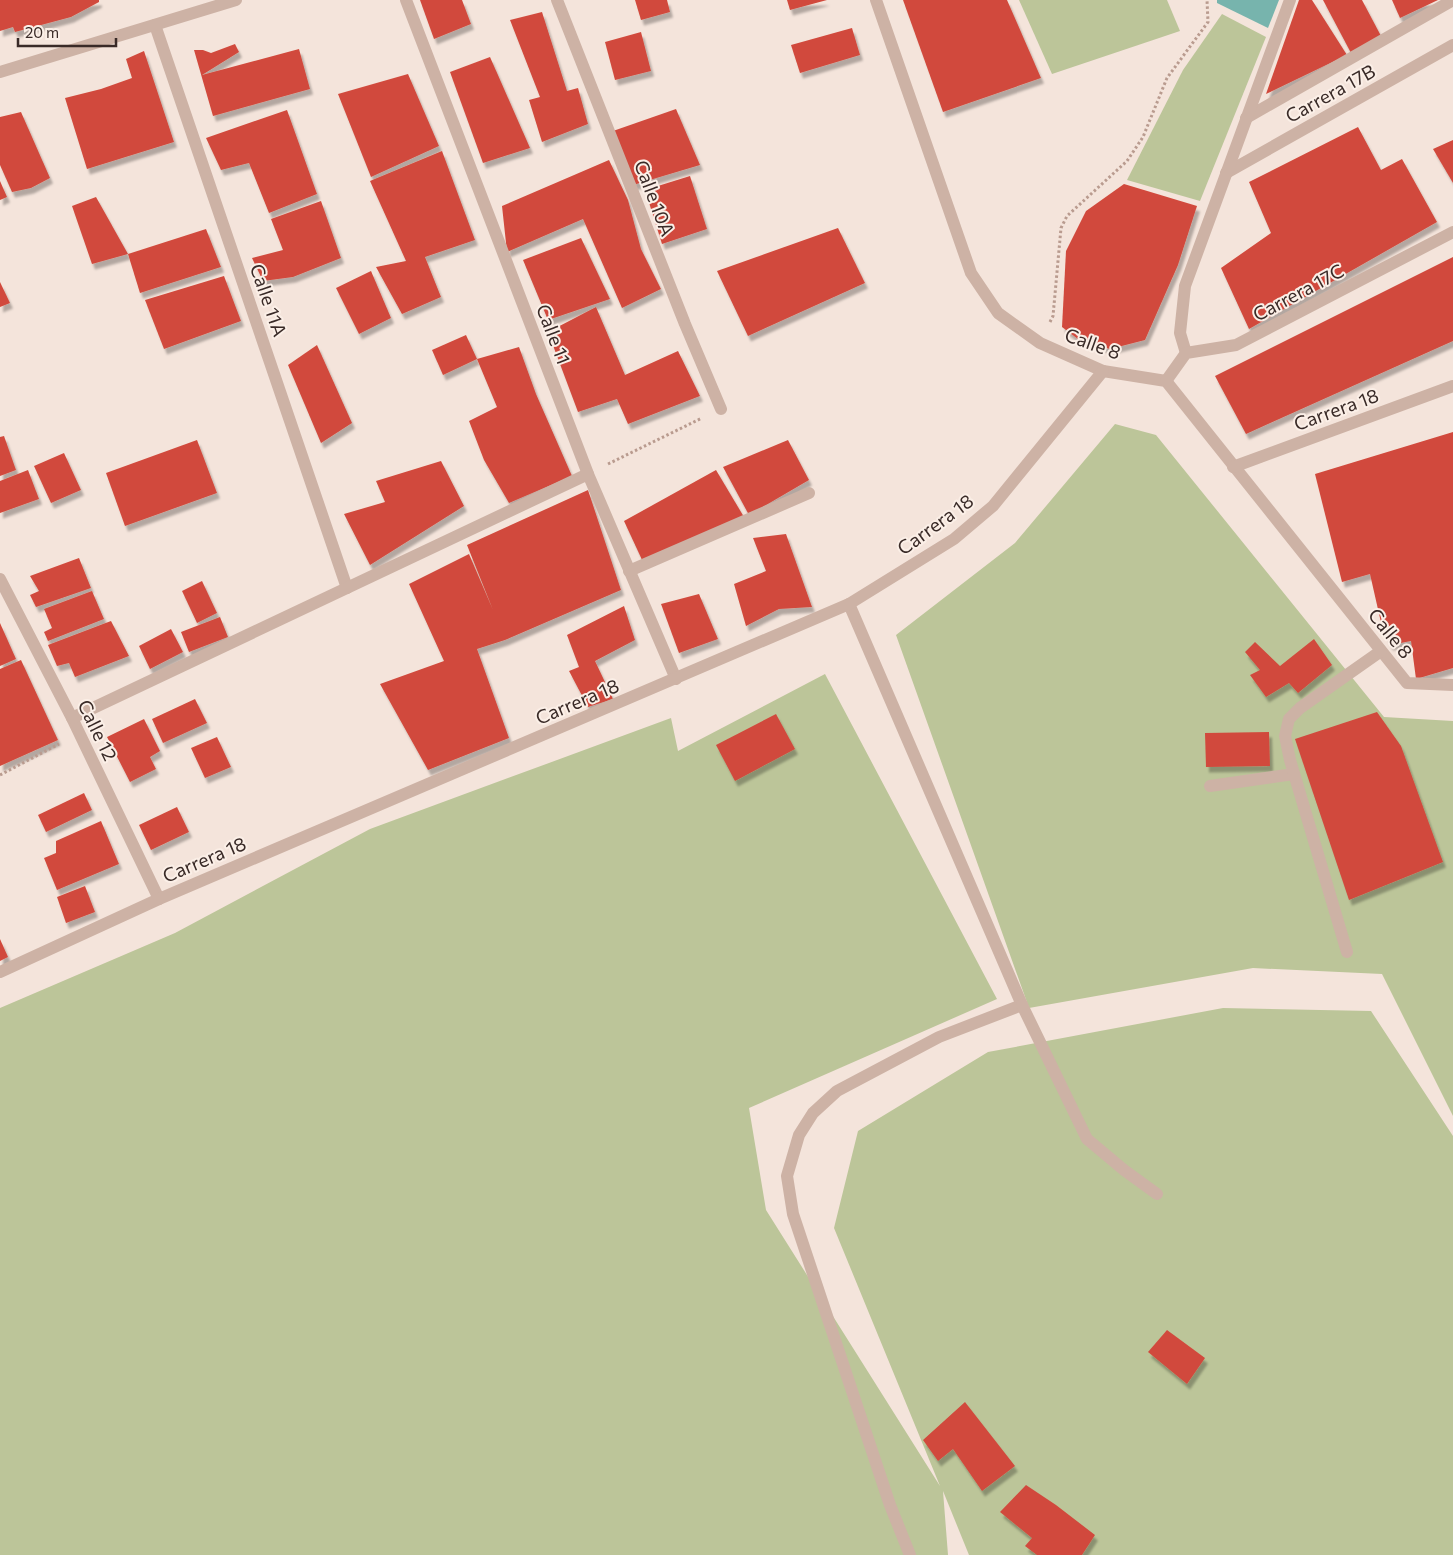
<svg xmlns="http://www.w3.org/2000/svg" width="1453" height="1555" viewBox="0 0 1453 1555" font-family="Commissioner,sans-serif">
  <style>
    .green { fill: #bcc599 }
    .water { fill: #77b4ad }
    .building { fill: #d14a3c; filter: url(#shadow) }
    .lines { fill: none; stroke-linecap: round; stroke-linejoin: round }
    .path { stroke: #b99b8f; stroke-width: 3; stroke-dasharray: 2.5 2.5; stroke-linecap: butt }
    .minor { stroke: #cdb2a5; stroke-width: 12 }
    .labels { text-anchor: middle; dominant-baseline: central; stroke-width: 4; stroke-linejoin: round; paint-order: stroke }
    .street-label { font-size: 19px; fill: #392a27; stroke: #fbefe7 }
  </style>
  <defs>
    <filter id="shadow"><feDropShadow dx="3" dy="5.5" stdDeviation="1" flood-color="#0004"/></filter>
  </defs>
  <rect width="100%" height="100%" fill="#f4e4db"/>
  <g class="green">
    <path d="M 1019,0 L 1167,0 L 1180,31 L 1052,74 Z"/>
    <path d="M 1222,14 L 1266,37 L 1200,201 L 1127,180 L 1183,70 Z"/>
    <path d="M 1115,424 L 1156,435 L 1384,717 L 1453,721 L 1453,1116 L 1382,974 L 1253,968 L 1029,1008 L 896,635 L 1015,543 Z"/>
    <path d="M 825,674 L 997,999 L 749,1108 L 766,1210 L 940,1486 L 834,1228 L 858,1131 L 988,1052 L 1223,1008 L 1371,1011 L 1453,1136 L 1453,1555 L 969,1555 L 943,1491 L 948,1555 L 0,1555 L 0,1008 L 175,933 L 370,829 L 671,718 L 678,751 Z"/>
  </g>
  <path class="water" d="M 1217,0 L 1279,0 L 1268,28 L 1217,3 Z"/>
  <g class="building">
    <path d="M 0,0 L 99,0 L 99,2 L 71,17 L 15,32 L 13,27 L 0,31 Z"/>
    <path d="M 420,0 L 462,0 L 471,24 L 434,39 Z"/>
    <path d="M 635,0 L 667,0 L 670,12 L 641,20 Z"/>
    <path d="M 787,0 L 827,0 L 790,10 Z"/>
    <path d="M 903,0 L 1007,0 L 1041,78 L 943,112 Z"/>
    <path d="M 1299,0 L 1312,0 L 1347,55 L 1266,94 Z"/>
    <path d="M 1323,0 L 1362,0 L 1381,36 L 1351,53 Z"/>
    <path d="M 1392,0 L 1438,0 L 1400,18 Z"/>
    <path d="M 542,12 L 567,91 L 578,88 L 588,124 L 542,142 L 529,100 L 540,97 L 510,20 Z"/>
    <path d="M 852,28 L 860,55 L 800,73 L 791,45 Z"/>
    <path d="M 641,32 L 651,71 L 615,80 L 605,42 Z"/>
    <path d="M 235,44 L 239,52 L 202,75 L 299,49 L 310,89 L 213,116 L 194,50 L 203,50 L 211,53 Z"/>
    <path d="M 144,51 L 174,142 L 87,169 L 65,98 L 101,89 L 132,78 L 126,59 Z"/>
    <path d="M 490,57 L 530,148 L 483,163 L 450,72 Z"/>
    <path d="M 408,74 L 439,146 L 371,177 L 338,94 Z"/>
    <path d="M 676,109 L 700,165 L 633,185 L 613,131 Z"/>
    <path d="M 287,110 L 317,194 L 269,213 L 249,163 L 221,170 L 206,138 Z"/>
    <path d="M 21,112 L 50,178 L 31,188 L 12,192 L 0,165 L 0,117 Z"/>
    <path d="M 1358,127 L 1381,170 L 1402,159 L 1437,222 L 1249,329 L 1221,268 L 1271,233 L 1249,182 Z"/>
    <path d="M 1453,140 L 1453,183 L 1433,149 Z"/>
    <path d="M 442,151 L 475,240 L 425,257 L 441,297 L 402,314 L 376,267 L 406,261 L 370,181 Z"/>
    <path d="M 609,160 L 628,200 L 641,249 L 661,289 L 622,308 L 583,219 L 507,252 L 502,206 Z"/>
    <path d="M 690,176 L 707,229 L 662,244 L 645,190 Z"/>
    <path d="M 0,181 L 7,197 L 0,200 Z"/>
    <path d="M 1124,184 L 1197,206 L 1178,265 L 1145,340 L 1110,349 L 1078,339 L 1062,327 L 1066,251 L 1086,211 Z"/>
    <path d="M 96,197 L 128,254 L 92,264 L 72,206 Z"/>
    <path d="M 321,201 L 341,258 L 293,277 L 263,281 L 252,258 L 283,250 L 271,219 Z"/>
    <path d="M 838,228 L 865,283 L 748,336 L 717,271 Z"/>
    <path d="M 206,229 L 221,267 L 140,293 L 128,254 Z"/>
    <path d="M 581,238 L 610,299 L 548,320 L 523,260 Z"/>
    <path d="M 1453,257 L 1453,341 L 1246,434 L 1215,376 Z"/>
    <path d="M 371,271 L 391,318 L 359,334 L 336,288 Z"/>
    <path d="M 224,276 L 241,321 L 164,349 L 145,300 Z"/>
    <path d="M 0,282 L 10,303 L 0,307 Z"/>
    <path d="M 596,307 L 625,375 L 678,351 L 700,396 L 628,424 L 617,399 L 578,412 L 548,332 Z"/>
    <path d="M 466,335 L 477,359 L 443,375 L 432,350 Z"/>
    <path d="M 317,345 L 352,423 L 321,443 L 288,365 Z"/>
    <path d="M 519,347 L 536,394 L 572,476 L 509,503 L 484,460 L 469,421 L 497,407 L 477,359 Z"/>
    <path d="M 1453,432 L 1453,668 L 1416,679 L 1411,641 L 1390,645 L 1382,627 L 1370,574 L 1342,582 L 1315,474 Z"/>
    <path d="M 4,436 L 16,470 L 0,476 L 0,437 Z"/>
    <path d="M 197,440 L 217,493 L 125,526 L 106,473 Z"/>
    <path d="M 788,440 L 809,480 L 749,515 L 723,467 Z"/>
    <path d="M 64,453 L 81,490 L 51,503 L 34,466 Z"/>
    <path d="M 441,461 L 464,506 L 370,565 L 344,514 L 385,502 L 376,481 Z"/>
    <path d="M 28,470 L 39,499 L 0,513 L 0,481 Z"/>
    <path d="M 716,470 L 744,517 L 643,562 L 624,521 Z"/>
    <path d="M 588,490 L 621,590 L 505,640 L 477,649 L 509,738 L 428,770 L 380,684 L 444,661 L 409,584 L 469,554 L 493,610 L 467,545 Z"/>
    <path d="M 786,534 L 812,607 L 779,609 L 746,626 L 734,584 L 766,571 L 753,538 Z"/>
    <path d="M 79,558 L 91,588 L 36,607 L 30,595 L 39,591 L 30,576 Z"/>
    <path d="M 202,581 L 217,613 L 197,623 L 182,591 Z"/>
    <path d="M 92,591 L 104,619 L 48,641 L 44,632 L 52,628 L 44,609 Z"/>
    <path d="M 699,594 L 718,639 L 679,653 L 661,604 Z"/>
    <path d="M 624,606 L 635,640 L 595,661 L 613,699 L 588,707 L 569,671 L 579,667 L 567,635 Z"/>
    <path d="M 220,617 L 228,637 L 189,652 L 181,632 Z"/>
    <path d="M 111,621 L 129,656 L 75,677 L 69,663 L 57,666 L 48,645 Z"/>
    <path d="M 0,623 L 16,659 L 0,666 Z"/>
    <path d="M 171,629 L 183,652 L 150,669 L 139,646 Z"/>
    <path d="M 1314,639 L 1332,665 L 1298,693 L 1289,683 L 1266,697 L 1250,675 L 1260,670 L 1245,652 L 1255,642 L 1280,666 Z"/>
    <path d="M 21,660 L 58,740 L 0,766 L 0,669 Z"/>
    <path d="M 195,699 L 207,723 L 163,743 L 152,719 Z"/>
    <path d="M 1377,712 L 1401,746 L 1443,862 L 1349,900 L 1295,739 Z"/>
    <path d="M 776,714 L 795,749 L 735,781 L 716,745 Z"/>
    <path d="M 144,719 L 160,751 L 150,757 L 156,769 L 130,782 L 107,737 Z"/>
    <path d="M 1269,732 L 1270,766 L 1206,767 L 1205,733 Z"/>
    <path d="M 217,737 L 231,767 L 205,778 L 191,748 Z"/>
    <path d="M 84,793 L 92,810 L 46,832 L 38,815 Z"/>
    <path d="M 177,807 L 189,832 L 151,850 L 139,825 Z"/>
    <path d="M 101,821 L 119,864 L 57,890 L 44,858 L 56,853 L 56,841 Z"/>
    <path d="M 85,886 L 95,912 L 66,923 L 57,897 Z"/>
    <path d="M 0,939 L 8,957 L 0,961 Z"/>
    <path d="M 1167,1330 L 1205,1358 L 1187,1384 L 1148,1352 Z"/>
    <path d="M 965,1402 L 1015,1466 L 982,1491 L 953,1449 L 938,1461 L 923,1440 Z"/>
    <path d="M 1026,1485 L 1056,1505 L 1095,1535 L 1082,1555 L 1037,1555 L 1025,1546 L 1032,1538 L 1000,1512 Z"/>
  </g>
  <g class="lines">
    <g class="path">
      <path d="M 1050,322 L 1053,316 L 1061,228 L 1067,216 L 1127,161 L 1143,137 L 1167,78 L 1208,22 L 1207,0"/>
      <path d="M 608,464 L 702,418"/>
      <path d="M 0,775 L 59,744"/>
    </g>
    <g class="minor">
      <path d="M 406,0 L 588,474 L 676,679"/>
      <path d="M 557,0 L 685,324 L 721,409"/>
      <path d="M 876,0 L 971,273 L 998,313 L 1040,343 L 1103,371 L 1166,381 L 1407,683 L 1453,685"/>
      <path d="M 155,25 L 347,588"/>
      <path d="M 0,72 L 236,0"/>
      <path d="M 1246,118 L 1453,0"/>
      <path d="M 1226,173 L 1453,45"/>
      <path d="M 1186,353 L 1180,333 L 1185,286 L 1290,0"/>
      <path d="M 1166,381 L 1186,353 L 1236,345 L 1453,232"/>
      <path d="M 1233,467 L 1453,386"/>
      <path d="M 629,571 L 809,493"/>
      <path d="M 0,579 L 72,718 L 159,899"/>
      <path d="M 849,604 L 1022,1005 L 939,1037 L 837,1091 L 813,1113 L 799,1135 L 787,1176 L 793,1214 L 890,1505 L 910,1555"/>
      <path d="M 72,718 L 588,474"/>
      <path d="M 1210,786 L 1294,774"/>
      <path d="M 1347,952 L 1290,760 L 1285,736 L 1289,719 L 1300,708 L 1381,651"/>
      <path d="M 0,972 L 159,899 L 849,604 L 954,539 L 993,506 L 1103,371"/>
      <path d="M 1022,1005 L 1087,1139 L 1124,1170 L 1157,1194"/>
    </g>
  </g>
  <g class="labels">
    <g class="street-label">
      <text transform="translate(1330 93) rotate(-29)">Carrera 17B</text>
      <text transform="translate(655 198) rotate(69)">Calle 10A</text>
      <text transform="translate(1298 292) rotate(-28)">Carrera 17C</text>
      <text transform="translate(269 300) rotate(71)">Calle 11A</text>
      <text transform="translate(554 334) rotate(69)">Calle 11</text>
      <text transform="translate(1093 343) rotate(20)">Calle 8</text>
      <text transform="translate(1336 409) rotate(-20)">Carrera 18</text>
      <text transform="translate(935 524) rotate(-36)">Carrera 18</text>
      <text transform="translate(1391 633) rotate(51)">Calle 8</text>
      <text transform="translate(577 701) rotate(-23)">Carrera 18</text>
      <text transform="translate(98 730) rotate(64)">Calle 12</text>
      <text transform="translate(204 859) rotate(-23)">Carrera 18</text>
    </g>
  </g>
  <path d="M18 38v8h98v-8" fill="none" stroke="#392a27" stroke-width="2.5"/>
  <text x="25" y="38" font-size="15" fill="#392a27" stroke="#fbefe7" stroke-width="4" paint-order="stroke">20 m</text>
</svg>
